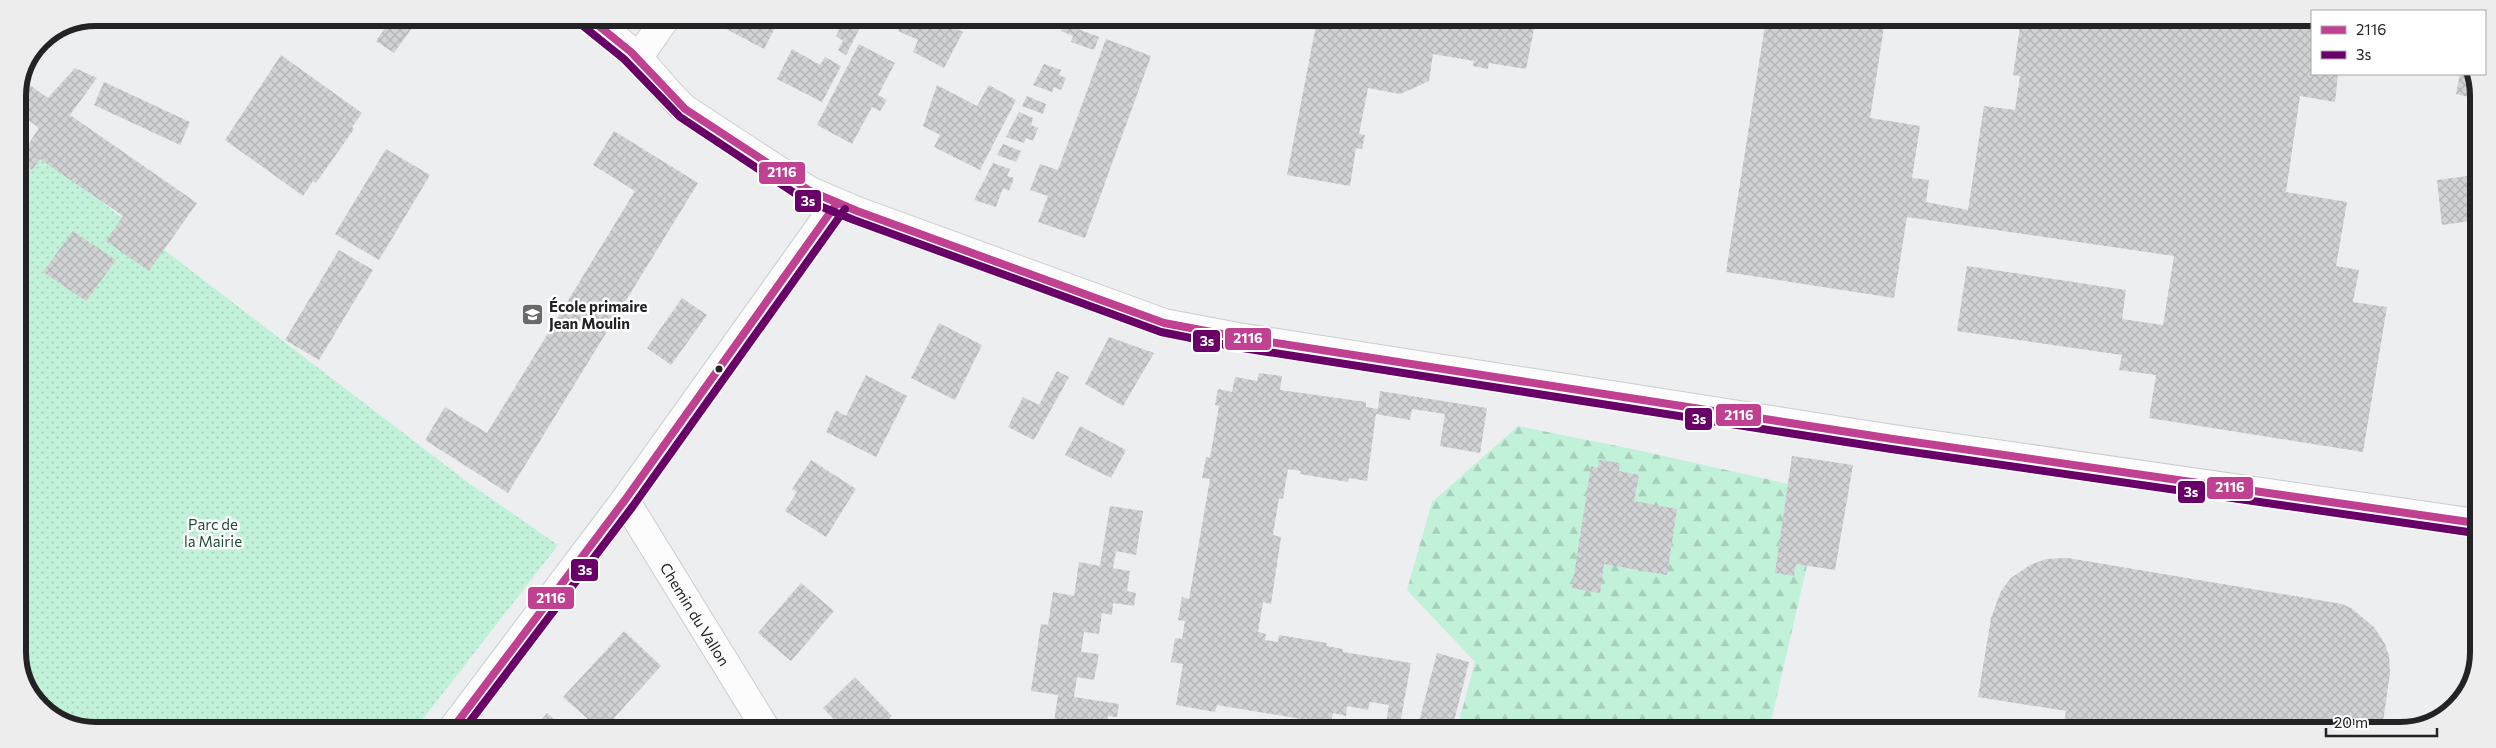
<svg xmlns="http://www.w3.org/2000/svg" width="2496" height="748" viewBox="0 0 2496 748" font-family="Commissioner,sans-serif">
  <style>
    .forest { fill: url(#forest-firs) }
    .park { fill: url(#park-dots) }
    .building { fill: url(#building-cross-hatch) }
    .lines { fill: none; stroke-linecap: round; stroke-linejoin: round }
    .minor-casing { stroke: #cbcccd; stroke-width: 30 }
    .tertiary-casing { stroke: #cbcccd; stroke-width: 30 }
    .minor { stroke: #fcfcfd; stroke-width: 28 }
    .tertiary { stroke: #fcfcfd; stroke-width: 28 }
    .bus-1-casing { stroke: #fff; stroke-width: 11 }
    .bus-2-casing { stroke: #fff; stroke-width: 11 }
    .bus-1 { stroke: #c04192; stroke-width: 8 }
    .bus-2 { stroke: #680068; stroke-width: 8 }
    .bus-dot { fill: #232325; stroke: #fff; stroke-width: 2 }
    .labels { text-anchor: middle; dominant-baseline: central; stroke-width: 5; stroke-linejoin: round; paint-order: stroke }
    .poi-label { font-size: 15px; font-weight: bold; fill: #232325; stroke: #fff; text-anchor: start }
    .park-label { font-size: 15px; fill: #204d36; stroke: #fff }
    .street-label { font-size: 15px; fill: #232325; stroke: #fff }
    .rim { fill: none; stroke: #232325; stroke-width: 6 }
    .line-badge { stroke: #fff; stroke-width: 2 }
    .badge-label { font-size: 14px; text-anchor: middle; font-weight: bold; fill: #fff }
  </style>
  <defs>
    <pattern id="forest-firs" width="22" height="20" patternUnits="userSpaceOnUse" patternTransform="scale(1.25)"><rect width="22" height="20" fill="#c2f1d9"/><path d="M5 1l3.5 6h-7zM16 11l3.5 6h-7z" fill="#a6ceba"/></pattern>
    <pattern id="park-dots" width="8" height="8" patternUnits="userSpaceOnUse" patternTransform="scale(1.25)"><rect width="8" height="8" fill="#c2f1d9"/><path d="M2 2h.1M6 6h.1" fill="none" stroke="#a6ceba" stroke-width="1.8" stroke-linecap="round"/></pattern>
    <pattern id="building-cross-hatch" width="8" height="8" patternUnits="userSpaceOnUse" patternTransform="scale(1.25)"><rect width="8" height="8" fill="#d0d2d3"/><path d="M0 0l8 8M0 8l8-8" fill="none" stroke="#b2b4b5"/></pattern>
  </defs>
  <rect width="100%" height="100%" fill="#eceef0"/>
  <path class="forest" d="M 1518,426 L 1637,450 L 1824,492 L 1769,730 L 1457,729 L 1475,662 L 1407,590 L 1432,502 Z"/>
  <path class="park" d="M 18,138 L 470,484 L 558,545 L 416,728 L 75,728 L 37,704 L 18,658 Z"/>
  <g class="building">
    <path d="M 376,18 L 419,18 L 394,53 L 376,41 L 387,25 Z"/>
    <path d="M 718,18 L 780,18 L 764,49 L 715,23 Z"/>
    <path d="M 845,18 L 865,18 L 846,55 L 838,50 L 843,41 L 836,36 Z"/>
    <path d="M 904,18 L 941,18 L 940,20 L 963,32 L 944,68 L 913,52 L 918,40 L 898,31 Z"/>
    <path d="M 1330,19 L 1536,19 L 1526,69 L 1489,63 L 1488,69 L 1473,66 L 1474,61 L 1433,54 L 1429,81 L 1400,94 L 1368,88 L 1359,134 L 1365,135 L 1362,149 L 1356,148 L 1350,186 L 1287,175 L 1317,20 L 1329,22 Z"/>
    <path d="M 1766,19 L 1885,20 L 1870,118 L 1920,126 L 1912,178 L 1929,180 L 1926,202 L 1968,210 L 1984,106 L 2015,110 L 2020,76 L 2013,75 L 2021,20 L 2312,20 L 2312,74 L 2338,74 L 2335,102 L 2300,96 L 2286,192 L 2347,202 L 2336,266 L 2359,270 L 2353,302 L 2387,307 L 2363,452 L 2149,418 L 2156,375 L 2119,370 L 2122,355 L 1957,331 L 1967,266 L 2126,290 L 2122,319 L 2163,325 L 2174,256 L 1907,217 L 1894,298 L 1726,272 Z"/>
    <path d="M 1065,24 L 1099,37 L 1094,50 L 1071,42 L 1073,36 L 1061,31 Z"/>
    <path d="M 1106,39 L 1151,56 L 1085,238 L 1038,222 L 1048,196 L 1030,190 L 1040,164 L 1058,170 Z"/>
    <path d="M 859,44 L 895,63 L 878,95 L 887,100 L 880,111 L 872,107 L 852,144 L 817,125 Z"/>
    <path d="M 792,49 L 820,65 L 825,57 L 841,66 L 822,102 L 777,79 Z"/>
    <path d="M 281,55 L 362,113 L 352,127 L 354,129 L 316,183 L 313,181 L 303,196 L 225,140 Z"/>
    <path d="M 1044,64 L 1061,70 L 1059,75 L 1066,78 L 1061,90 L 1054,87 L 1052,92 L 1033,85 Z"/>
    <path d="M 75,68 L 97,78 L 70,115 L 197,203 L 149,271 L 106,241 L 123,216 L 40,159 L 32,170 L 18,160 L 39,128 L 18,112 L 18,96 L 24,81 L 48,98 Z"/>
    <path d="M 2460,74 L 2471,74 L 2478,90 L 2478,99 L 2456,94 Z"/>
    <path d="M 104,82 L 190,122 L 180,145 L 94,105 Z"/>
    <path d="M 937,85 L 977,106 L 989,85 L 1016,100 L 980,170 L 934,147 L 940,135 L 923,126 Z"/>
    <path d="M 1027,96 L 1046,104 L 1043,114 L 1022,106 Z"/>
    <path d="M 1019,112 L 1033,118 L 1031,125 L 1038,128 L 1033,141 L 1026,138 L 1024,143 L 1006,137 Z"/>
    <path d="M 614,131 L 698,183 L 508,493 L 425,440 L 445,407 L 487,433 L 635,191 L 593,165 Z"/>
    <path d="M 1003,144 L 1021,151 L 1016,162 L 997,155 Z"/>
    <path d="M 386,149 L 430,175 L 379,260 L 335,234 Z"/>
    <path d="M 993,163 L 1010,169 L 1007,176 L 1014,178 L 1009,191 L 1003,188 L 996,207 L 974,200 Z"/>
    <path d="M 2476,175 L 2478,175 L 2478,220 L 2442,225 L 2437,180 Z"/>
    <path d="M 73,231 L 116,260 L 86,301 L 43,272 Z"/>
    <path d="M 339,250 L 373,270 L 319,360 L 285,340 Z"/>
    <path d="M 682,298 L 707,315 L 671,365 L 647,348 Z"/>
    <path d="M 939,323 L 982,345 L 955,400 L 911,378 Z"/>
    <path d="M 1109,337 L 1154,353 L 1123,406 L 1085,384 Z"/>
    <path d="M 1057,371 L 1069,377 L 1034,440 L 1008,427 L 1023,397 L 1039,405 Z"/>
    <path d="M 1259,373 L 1282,376 L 1280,390 L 1366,402 L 1366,407 L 1378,409 L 1380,391 L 1487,408 L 1480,453 L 1440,446 L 1445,414 L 1412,409 L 1410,420 L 1376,414 L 1367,481 L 1349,478 L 1348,482 L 1300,474 L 1301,471 L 1288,469 L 1283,499 L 1279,498 L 1273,535 L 1281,537 L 1271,604 L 1263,602 L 1258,632 L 1266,634 L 1265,640 L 1278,642 L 1279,635 L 1327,643 L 1326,646 L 1343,649 L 1343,652 L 1411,663 L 1400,724 L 1386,723 L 1389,705 L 1370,702 L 1368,710 L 1347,706 L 1346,716 L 1333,713 L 1331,724 L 1217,705 L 1215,712 L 1176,705 L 1183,664 L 1171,662 L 1175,638 L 1182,639 L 1185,621 L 1178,620 L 1182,597 L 1189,599 L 1198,548 L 1210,479 L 1202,478 L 1206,457 L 1210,458 L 1219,406 L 1215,405 L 1218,389 L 1232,392 L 1235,377 L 1257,381 Z"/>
    <path d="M 866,375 L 907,396 L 876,457 L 826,432 L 836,410 L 846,416 Z"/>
    <path d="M 1080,426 L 1126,450 L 1111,478 L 1065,455 Z"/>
    <path d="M 1792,456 L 1853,465 L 1835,570 L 1796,564 L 1794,576 L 1775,573 Z"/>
    <path d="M 811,460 L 856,489 L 826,537 L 785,511 L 797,492 L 792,489 Z"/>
    <path d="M 1599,460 L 1620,463 L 1619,471 L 1639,475 L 1634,501 L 1677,509 L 1667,575 L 1604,564 L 1600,593 L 1572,588 L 1591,466 L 1598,468 Z"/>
    <path d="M 1110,506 L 1143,511 L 1136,555 L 1116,551 L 1113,568 L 1130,571 L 1127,591 L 1136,593 L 1134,606 L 1113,603 L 1112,615 L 1102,613 L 1099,634 L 1084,632 L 1081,652 L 1099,654 L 1094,680 L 1077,677 L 1074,697 L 1119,704 L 1117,717 L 1108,716 L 1106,729 L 1053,728 L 1058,695 L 1031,691 L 1041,624 L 1048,625 L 1053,592 L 1074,596 L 1079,562 L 1100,566 Z"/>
    <path d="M 2068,558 L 2342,604 L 2351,608 L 2374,627 L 2385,644 L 2389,656 L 2390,673 L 2383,722 L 2390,723 L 2388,730 L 2063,730 L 2066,711 L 1978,697 L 1991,618 L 2001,591 L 2011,578 L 2030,565 L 2046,559 Z"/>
    <path d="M 801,583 L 834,611 L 791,661 L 758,633 Z"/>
    <path d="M 624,631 L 661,666 L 605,728 L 598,728 L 563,697 Z"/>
    <path d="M 1437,653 L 1469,662 L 1452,729 L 1417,729 Z"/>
    <path d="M 855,677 L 892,716 L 880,729 L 843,729 L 823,708 Z"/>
    <path d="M 547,713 L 564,728 L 534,728 Z"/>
  </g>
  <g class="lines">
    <defs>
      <g id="minor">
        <path d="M 638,58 L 666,18"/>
        <path id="s1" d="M 625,500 L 766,729"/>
      </g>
      <g id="tertiary">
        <path d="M 589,18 C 606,30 622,42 637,57 C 654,74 667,93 685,109 L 810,191 L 857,211 L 1164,323 L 1238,337 L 1893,439 L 2476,523"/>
        <path d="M 453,728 L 625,500 L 837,203"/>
      </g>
    </defs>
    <use href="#minor" class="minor-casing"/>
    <use href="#tertiary" class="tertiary-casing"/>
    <use href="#minor" class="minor"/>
    <use href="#tertiary" class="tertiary"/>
    <defs>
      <g id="bus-1">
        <path d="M 589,18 L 631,52 L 685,109 L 810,191 L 857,211 L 1164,323 L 1238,337 L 1893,439 L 2476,523"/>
        <path d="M 453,728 L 625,500 L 837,203"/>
      </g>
      <g id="bus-2">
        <path d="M 583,26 L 624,59 L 680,117 L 805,200 L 854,220 L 1161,332 L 1236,347 L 1891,449 L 2475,533"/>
        <path d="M 465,728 L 633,506 L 845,209"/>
      </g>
    </defs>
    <use href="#bus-1" class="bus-1-casing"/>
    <use href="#bus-2" class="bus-2-casing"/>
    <use href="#bus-1" class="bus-1"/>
    <use href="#bus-2" class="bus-2"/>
  </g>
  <defs>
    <symbol id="school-square" viewBox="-11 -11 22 22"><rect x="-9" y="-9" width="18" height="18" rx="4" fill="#696a6c" stroke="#fff"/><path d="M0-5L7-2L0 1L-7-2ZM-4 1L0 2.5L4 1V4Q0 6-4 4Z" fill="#fff"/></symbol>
  </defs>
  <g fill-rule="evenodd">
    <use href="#school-square" x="520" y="302" width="25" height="25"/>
  </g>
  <circle class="bus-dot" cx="719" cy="369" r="4.5"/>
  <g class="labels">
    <g class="poi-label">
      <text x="549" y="306">École primaire<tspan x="549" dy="17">Jean Moulin</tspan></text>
    </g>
    <g class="park-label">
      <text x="213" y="524">Parc de<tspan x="213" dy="17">la Mairie</tspan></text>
    </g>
    <g class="street-label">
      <text stroke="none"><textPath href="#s1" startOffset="134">Chemin du Vallon</textPath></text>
    </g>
  </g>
  <path d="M0 0H2496V748H0ZM96 26H2400A70 70 0 0 1 2470 96V652A70 70 0 0 1 2400 722H96A70 70 0 0 1 26 652V96A70 70 0 0 1 96 26Z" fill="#ededee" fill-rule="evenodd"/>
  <path class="rim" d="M96 26H2400A70 70 0 0 1 2470 96V652A70 70 0 0 1 2400 722H96A70 70 0 0 1 26 652V96A70 70 0 0 1 96 26Z"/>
  <g class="line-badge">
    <rect x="758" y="161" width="48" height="24" rx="5" fill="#c04192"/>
    <rect x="794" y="189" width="28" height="24" rx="5" fill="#680068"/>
    <rect x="1224" y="327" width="48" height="24" rx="5" fill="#c04192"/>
    <rect x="1192" y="329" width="29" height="24" rx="5" fill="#680068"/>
    <rect x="1715" y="403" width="47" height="24" rx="5" fill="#c04192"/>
    <rect x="1684" y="407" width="29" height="24" rx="5" fill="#680068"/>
    <rect x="2206" y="476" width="48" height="24" rx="5" fill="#c04192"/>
    <rect x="2177" y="480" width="29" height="24" rx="5" fill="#680068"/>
    <rect x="570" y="558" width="29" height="24" rx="5" fill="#680068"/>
    <rect x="527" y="586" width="48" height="24" rx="5" fill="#c04192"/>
  </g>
  <g class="badge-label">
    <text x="782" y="177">2116</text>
    <text x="808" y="206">3s</text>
    <text x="1248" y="343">2116</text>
    <text x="1207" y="346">3s</text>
    <text x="1739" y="420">2116</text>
    <text x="1699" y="424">3s</text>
    <text x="2230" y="492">2116</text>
    <text x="2191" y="497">3s</text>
    <text x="585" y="575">3s</text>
    <text x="551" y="603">2116</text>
  </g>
  <rect x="2311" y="10" width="175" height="65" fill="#ffffff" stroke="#a7a7a8"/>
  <rect x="2321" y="26" width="25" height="8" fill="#c04192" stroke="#a7a7a8"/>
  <text x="2356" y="35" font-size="15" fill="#232325">2116</text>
  <rect x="2321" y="51" width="25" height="8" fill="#680068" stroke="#a7a7a8"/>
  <text x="2356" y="60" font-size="15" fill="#232325">3s</text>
  <path d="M2326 728v8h111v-8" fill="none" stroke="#232325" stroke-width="2.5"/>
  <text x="2334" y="728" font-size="15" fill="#232325" stroke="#ffffff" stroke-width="4" paint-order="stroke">20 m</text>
</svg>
